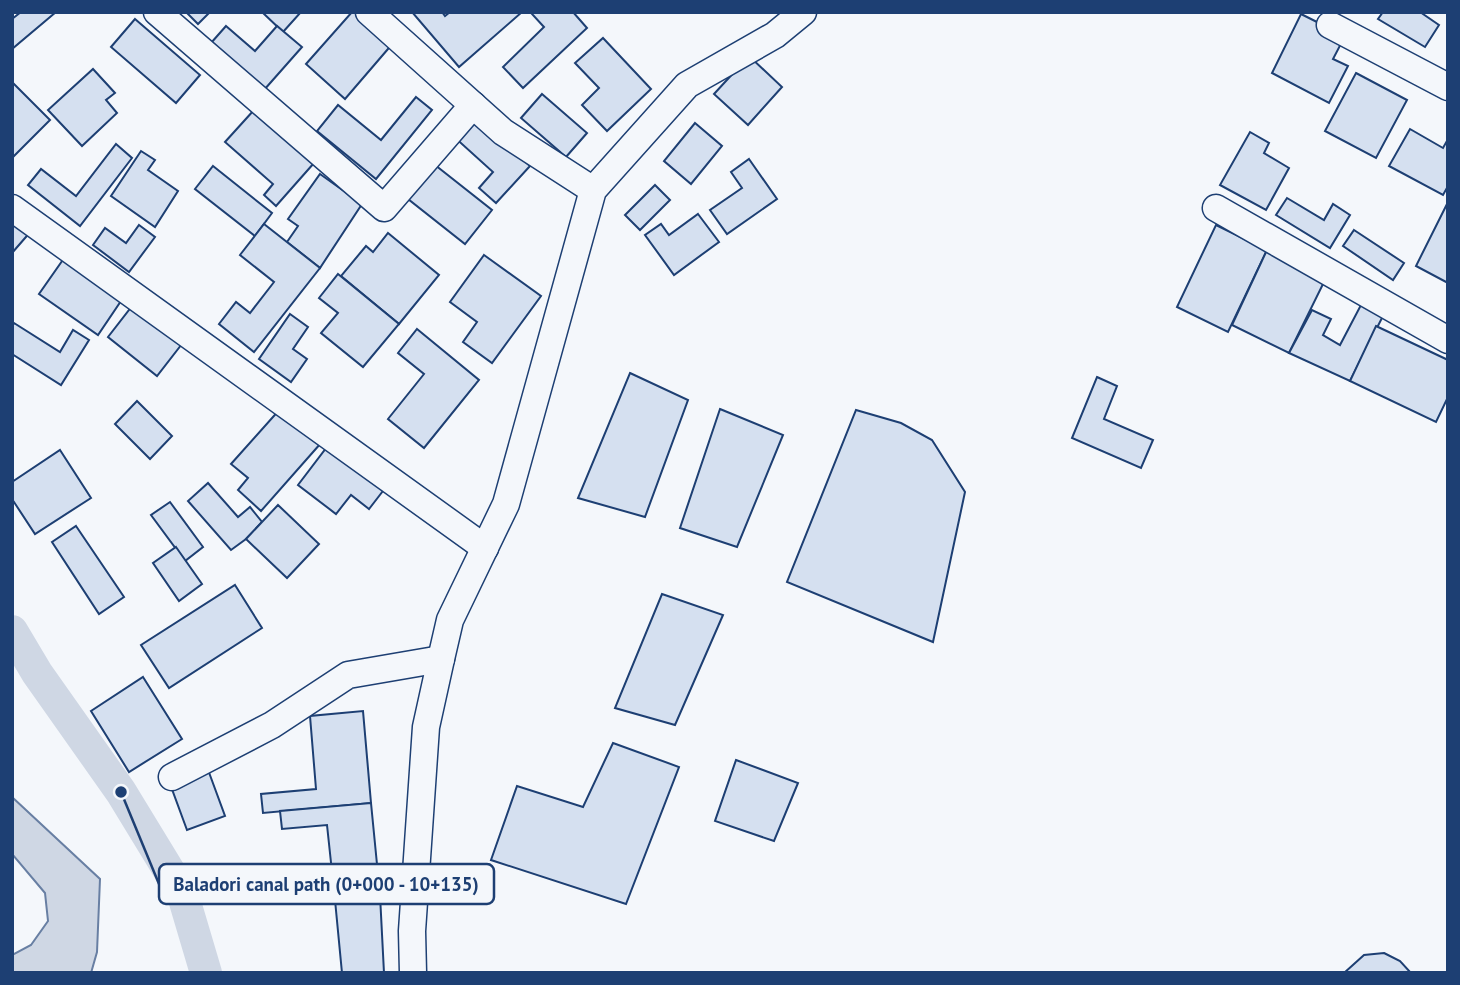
<svg xmlns="http://www.w3.org/2000/svg" width="1460" height="985" viewBox="0 0 1460 985" font-family="'PT Sans',sans-serif">
  <style>
    .water { fill: #cfd7e4; stroke: #687fa3; stroke-width: 2 }
    .lines { fill: none; stroke-linecap: round; stroke-linejoin: round }
    .canal { stroke: #cfd7e4; stroke-width: 32 }
    .building { fill: #d5e0f0; stroke: #1d3f73; stroke-width: 2 }
    .minor-casing { stroke: #1d3f73; stroke-width: 29 }
    .minor { stroke: #f4f7fb; stroke-width: 26 }
    .leader { fill: none; stroke: #1d3f73; stroke-width: 2.5 }
    .callout-dot { fill: #1d3f73; stroke: #f4f7fb; stroke-width: 2.5 }
    .callout { fill: #f4f7fb; stroke: #1d3f73; stroke-width: 2.5 }
    .callout-label { font-size: 19px; text-anchor: middle; font-weight: bold; fill: #1d3f73 }
  </style>
  <rect width="100%" height="100%" fill="#f4f7fb"/>
  <path class="water" d="M 12,797 L 100,879 L 97,952 L 91,973 L 12,973 L 12,955 L 31,945 L 48,921 L 45,893 L 12,854 Z"/>
  <g class="lines">
    <path class="canal" d="M 12,631 L 37,673 L 121,792 L 182,892 L 206,973"/>
  </g>
  <g class="building">
    <path d="M 21,12 L 56,12 L 12,49 L 12,19 Z"/>
    <path d="M 186,12 L 210,12 L 198,24 Z"/>
    <path d="M 262,12 L 301,12 L 283,32 Z"/>
    <path d="M 352,12 L 360,12 L 394,42 L 345,99 L 306,64 Z"/>
    <path d="M 412,12 L 442,12 L 445,16 L 450,12 L 522,12 L 459,67 Z"/>
    <path d="M 535,12 L 573,12 L 587,28 L 523,88 L 503,67 L 544,27 L 532,14 Z"/>
    <path d="M 1383,12 L 1420,12 L 1439,25 L 1425,47 L 1378,19 Z"/>
    <path d="M 1301,14 L 1345,36 L 1333,59 L 1348,66 L 1329,103 L 1272,73 Z"/>
    <path d="M 135,19 L 200,75 L 176,103 L 111,47 Z"/>
    <path d="M 226,26 L 255,51 L 277,26 L 302,47 L 264,90 L 211,43 Z"/>
    <path d="M 603,38 L 651,89 L 607,131 L 582,105 L 599,88 L 575,63 Z"/>
    <path d="M 749,56 L 782,87 L 748,125 L 714,94 Z"/>
    <path d="M 93,69 L 115,93 L 106,100 L 117,113 L 82,146 L 48,110 Z"/>
    <path d="M 1356,73 L 1407,100 L 1376,158 L 1325,131 Z"/>
    <path d="M 12,82 L 50,120 L 12,158 Z"/>
    <path d="M 542,94 L 587,133 L 566,157 L 521,118 Z"/>
    <path d="M 416,97 L 432,110 L 376,179 L 317,131 L 338,105 L 381,140 Z"/>
    <path d="M 254,110 L 314,163 L 276,206 L 264,195 L 273,184 L 225,142 Z"/>
    <path d="M 472,113 L 530,166 L 496,203 L 479,188 L 493,172 L 452,135 Z"/>
    <path d="M 695,123 L 722,146 L 691,184 L 664,161 Z"/>
    <path d="M 1410,129 L 1443,148 L 1448,139 L 1448,186 L 1443,195 L 1389,166 Z"/>
    <path d="M 1250,132 L 1269,143 L 1264,153 L 1289,168 L 1266,210 L 1220,185 Z"/>
    <path d="M 116,144 L 132,158 L 80,226 L 28,185 L 41,169 L 76,196 Z"/>
    <path d="M 141,151 L 155,160 L 148,170 L 178,191 L 155,227 L 111,196 Z"/>
    <path d="M 749,159 L 777,199 L 727,234 L 710,210 L 742,188 L 731,172 Z"/>
    <path d="M 430,161 L 492,210 L 465,244 L 403,195 Z"/>
    <path d="M 213,166 L 272,213 L 255,236 L 195,189 Z"/>
    <path d="M 320,174 L 362,204 L 320,268 L 287,242 L 298,226 L 288,219 Z"/>
    <path d="M 655,185 L 670,200 L 640,230 L 625,215 Z"/>
    <path d="M 1287,198 L 1324,220 L 1333,204 L 1350,215 L 1330,248 L 1276,215 Z"/>
    <path d="M 1448,202 L 1448,283 L 1416,266 Z"/>
    <path d="M 12,213 L 32,230 L 12,253 Z"/>
    <path d="M 698,214 L 719,242 L 674,275 L 645,235 L 661,224 L 669,235 Z"/>
    <path d="M 264,224 L 320,268 L 254,352 L 219,324 L 236,302 L 250,313 L 274,282 L 240,255 Z"/>
    <path d="M 139,225 L 155,237 L 129,272 L 93,245 L 105,228 L 126,243 Z"/>
    <path d="M 1216,225 L 1267,250 L 1228,332 L 1177,307 Z"/>
    <path d="M 1354,230 L 1404,263 L 1393,280 L 1343,246 Z"/>
    <path d="M 388,233 L 439,275 L 399,324 L 341,276 L 366,246 L 373,252 Z"/>
    <path d="M 1267,250 L 1326,278 L 1289,353 L 1232,325 Z"/>
    <path d="M 67,254 L 125,295 L 98,335 L 39,294 Z"/>
    <path d="M 484,255 L 541,296 L 492,363 L 463,342 L 477,322 L 450,302 Z"/>
    <path d="M 338,274 L 399,324 L 363,367 L 321,333 L 338,313 L 319,298 Z"/>
    <path d="M 136,301 L 185,340 L 157,376 L 108,337 Z"/>
    <path d="M 1362,303 L 1384,314 L 1350,381 L 1289,353 L 1312,310 L 1331,319 L 1323,335 L 1340,345 Z"/>
    <path d="M 290,314 L 308,327 L 293,349 L 307,359 L 291,382 L 259,359 Z"/>
    <path d="M 14,323 L 60,352 L 73,330 L 89,340 L 61,385 L 12,354 L 12,327 Z"/>
    <path d="M 1376,326 L 1448,360 L 1448,397 L 1436,422 L 1350,381 Z"/>
    <path d="M 417,329 L 479,380 L 424,448 L 388,419 L 424,374 L 398,353 Z"/>
    <path d="M 630,373 L 688,400 L 645,517 L 578,498 Z"/>
    <path d="M 1097,377 L 1117,386 L 1104,419 L 1153,440 L 1141,468 L 1072,438 Z"/>
    <path d="M 137,401 L 172,436 L 150,459 L 115,424 Z"/>
    <path d="M 281,408 L 321,443 L 261,511 L 238,490 L 248,478 L 231,464 Z"/>
    <path d="M 720,409 L 783,435 L 737,547 L 680,528 Z"/>
    <path d="M 856,410 L 901,423 L 932,440 L 965,492 L 933,642 L 787,582 Z"/>
    <path d="M 330,443 L 386,487 L 369,509 L 351,495 L 336,514 L 298,485 Z"/>
    <path d="M 60,450 L 91,498 L 35,534 L 12,499 L 12,482 Z"/>
    <path d="M 208,483 L 238,517 L 250,507 L 262,522 L 246,539 L 231,550 L 188,501 Z"/>
    <path d="M 170,502 L 203,547 L 185,561 L 151,515 Z"/>
    <path d="M 278,505 L 319,544 L 287,578 L 246,539 Z"/>
    <path d="M 76,526 L 124,597 L 99,614 L 52,542 Z"/>
    <path d="M 176,547 L 202,584 L 179,601 L 153,563 Z"/>
    <path d="M 235,585 L 262,628 L 169,688 L 141,645 Z"/>
    <path d="M 662,594 L 723,615 L 675,725 L 615,708 Z"/>
    <path d="M 143,677 L 182,739 L 129,772 L 91,711 Z"/>
    <path d="M 363,711 L 371,803 L 263,813 L 261,794 L 316,789 L 310,716 Z"/>
    <path d="M 613,743 L 679,767 L 626,904 L 491,860 L 517,786 L 583,807 Z"/>
    <path d="M 736,760 L 798,783 L 774,841 L 715,821 Z"/>
    <path d="M 207,767 L 225,816 L 187,830 L 169,781 Z"/>
    <path d="M 371,803 L 380,895 L 335,900 L 327,825 L 282,829 L 280,811 Z"/>
    <path d="M 380,895 L 384,973 L 342,973 L 335,900 Z"/>
    <path d="M 1384,953 L 1400,961 L 1411,973 L 1344,973 L 1364,955 Z"/>
  </g>
  <g class="lines">
    <defs>
      <g id="minor">
        <path d="M 157,12 L 384,208 L 473,105"/>
        <path d="M 369,12 L 503,132 L 593,190"/>
        <path d="M 1330,25 L 1448,87"/>
        <path d="M 12,208 L 485,548"/>
        <path d="M 1216,208 L 1448,340"/>
        <path d="M 172,777 L 272,725 L 348,675 L 441,659"/>
        <path d="M 413,973 L 412,931 L 426,727 L 441,659 L 450,620 L 506,504 L 593,190 L 687,85 L 775,35 L 803,12"/>
      </g>
    </defs>
    <use href="#minor" class="minor-casing"/>
    <use href="#minor" class="minor"/>
  </g>
  <path class="leader" d="M121 792L159 884"/>
  <circle class="callout-dot" cx="121" cy="792" r="7"/>
  <rect class="callout" x="159" y="864" width="335" height="40" rx="7"/>
  <g class="callout-label">
    <text x="326" y="891">Baladori canal path (0+000 - 10+135)</text>
  </g>
  <rect width="1460" height="985" fill="none" stroke="#1d3f73" stroke-width="28"/>
</svg>
